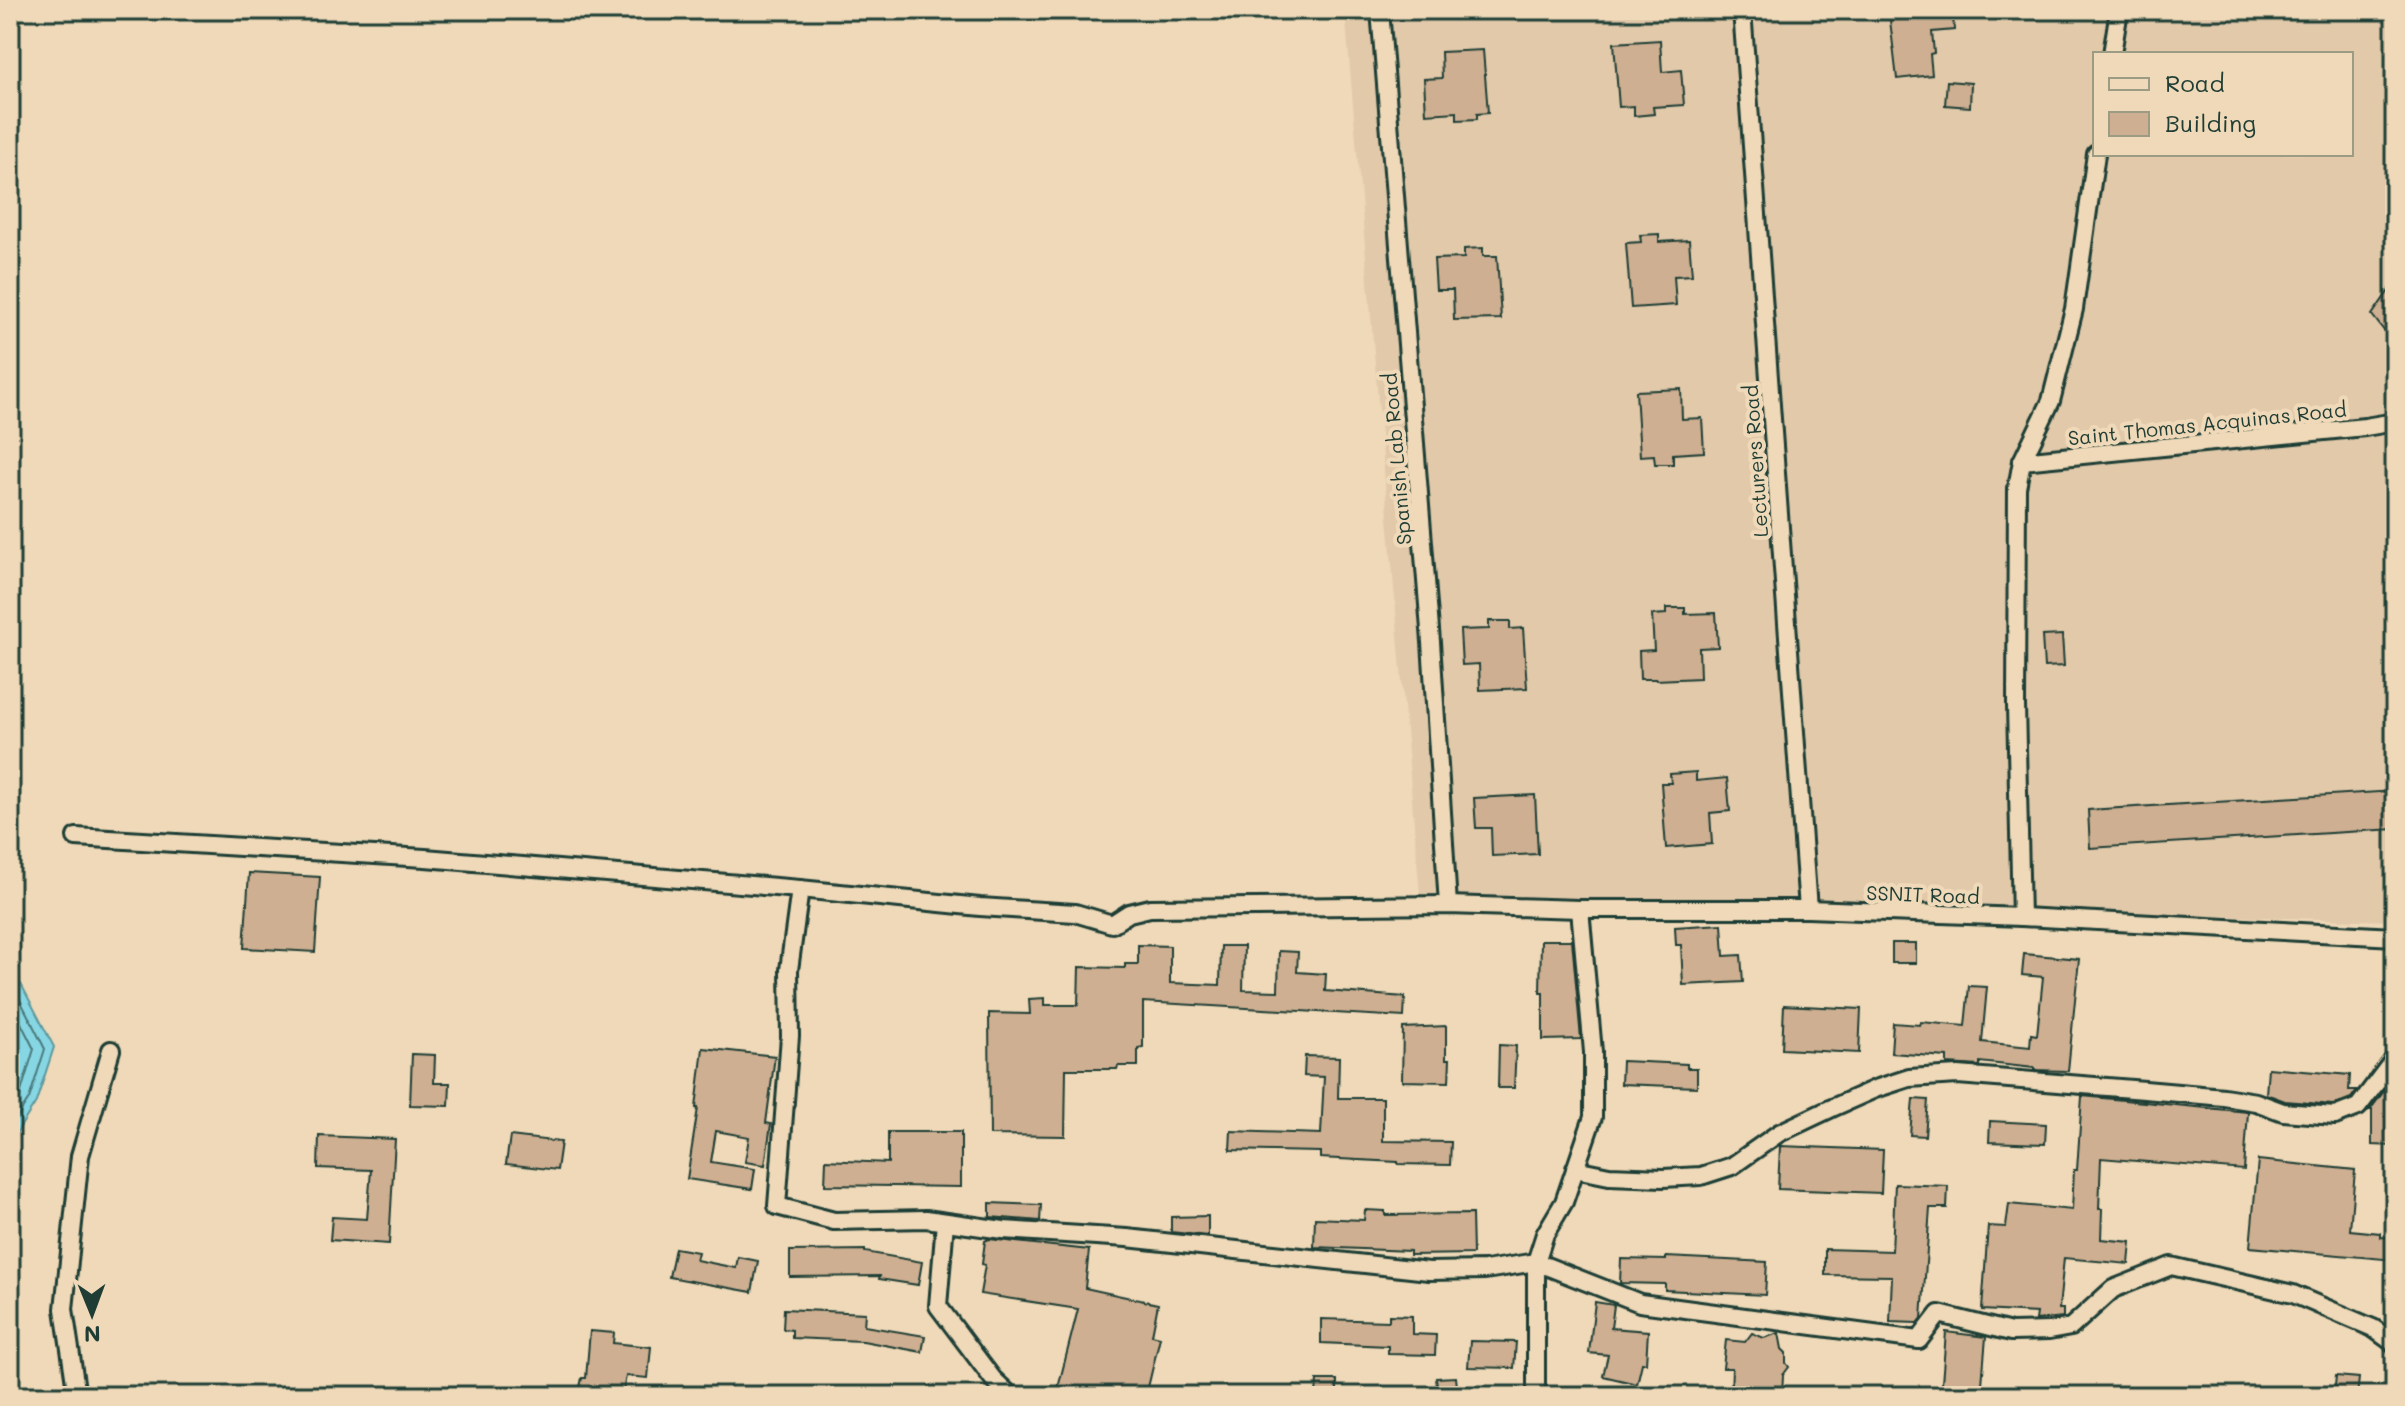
<svg xmlns="http://www.w3.org/2000/svg" width="2405" height="1406" viewBox="0 0 2405 1406" font-family="Mali,sans-serif">
  <style>
    .built { fill: #e1c9aa; fill-rule: evenodd }
    .water { fill: #87d6e4; stroke: #5d999e; stroke-width: 2 }
    .lines { fill: none; stroke-linecap: round; stroke-linejoin: round }
    .shore { stroke: #497a7a; stroke-width: 2 }
    .building { fill: #cfaf91; stroke: #1f3d34; stroke-width: 2 }
    .minor-casing { stroke: #1f3d34; stroke-width: 22 }
    .minor { stroke: #efd9b8; stroke-width: 16 }
    .labels { text-anchor: middle; dominant-baseline: central; stroke-width: 8; stroke-linejoin: round; paint-order: stroke }
    .street-label { font-size: 20px; fill: #1f3d34; stroke: #efd9b8 }
  </style>
  <rect width="100%" height="100%" fill="#efd9b8"/>
  <filter id="ink" filterUnits="userSpaceOnUse"><feTurbulence type="fractalNoise" baseFrequency=".0125" numOctaves="2"/><feDisplacementMap in="SourceGraphic" scale="16" xChannelSelector="R" yChannelSelector="G"/><feConvolveMatrix kernelMatrix="1 2 1 2 8 2 1 2 1" color-interpolation-filters="sRGB"/></filter>
  <g filter="url(#ink)">
    <path class="built" d="M 1345,10 L 2395,10 L 2395,921 L 1420,894 ZM 2095,54 L 2351,54 L 2351,154 L 2095,154 Z"/>
    <path class="water" d="M 10,980 L 21,984 L 54,1047 L 36,1102 L 10,1143 Z"/>
    <g class="lines">
      <g class="shore">
        <path d="M 10,989 L 16,992 L 45,1049 L 29,1099 L 10,1128"/>
        <path d="M 10,1001 L 34,1049 L 20,1095 L 10,1110"/>
      </g>
    </g>
    <g class="building">
      <path d="M 1953,15 L 1954,30 L 1932,32 L 1934,53 L 1930,54 L 1932,75 L 1897,79 L 1890,20 Z"/>
      <path d="M 1660,40 L 1662,72 L 1681,70 L 1684,105 L 1653,107 L 1654,114 L 1634,116 L 1634,106 L 1619,107 L 1614,43 Z"/>
      <path d="M 1483,50 L 1488,113 L 1477,114 L 1477,119 L 1457,120 L 1457,112 L 1426,114 L 1424,79 L 1442,78 L 1441,52 Z"/>
      <path d="M 1947,81 L 1971,83 L 1970,107 L 1945,105 Z"/>
      <path d="M 1659,234 L 1659,242 L 1689,240 L 1692,275 L 1674,276 L 1676,305 L 1631,308 L 1626,243 L 1641,242 L 1640,235 Z"/>
      <path d="M 1483,248 L 1483,256 L 1497,256 L 1501,319 L 1454,320 L 1453,290 L 1436,290 L 1434,259 L 1464,258 L 1464,249 Z"/>
      <path d="M 2395,282 L 2395,345 L 2372,315 Z"/>
      <path d="M 1681,389 L 1682,419 L 1702,418 L 1704,452 L 1673,454 L 1673,464 L 1655,464 L 1654,455 L 1640,456 L 1636,391 Z"/>
      <path d="M 1666,608 L 1685,608 L 1685,614 L 1716,613 L 1718,647 L 1699,648 L 1700,678 L 1656,680 L 1656,679 L 1640,679 L 1639,651 L 1654,650 L 1652,615 L 1666,614 Z"/>
      <path d="M 1489,621 L 1510,621 L 1510,629 L 1523,628 L 1527,688 L 1480,690 L 1479,664 L 1462,665 L 1460,630 L 1489,629 Z"/>
      <path d="M 2062,635 L 2064,666 L 2044,667 L 2042,636 Z"/>
      <path d="M 1696,772 L 1696,781 L 1727,778 L 1730,811 L 1710,813 L 1712,844 L 1666,848 L 1661,783 L 1671,783 L 1670,774 Z"/>
      <path d="M 2395,791 L 2395,829 L 2090,848 L 2088,810 Z"/>
      <path d="M 1535,795 L 1538,854 L 1492,856 L 1491,828 L 1476,828 L 1474,798 Z"/>
      <path d="M 249,873 L 320,877 L 315,952 L 244,948 Z"/>
      <path d="M 1722,924 L 1724,956 L 1741,955 L 1743,982 L 1683,985 L 1681,945 L 1676,945 L 1675,927 Z"/>
      <path d="M 1541,940 L 1572,940 L 1581,1039 L 1543,1040 L 1543,993 L 1540,993 Z"/>
      <rect x="1892" y="943" width="24" height="20"/>
      <path d="M 1138,945 L 1170,946 L 1170,983 L 1220,985 L 1221,946 L 1244,946 L 1243,990 L 1278,991 L 1279,951 L 1298,952 L 1297,972 L 1326,974 L 1325,991 L 1405,997 L 1404,1017 L 1143,1002 L 1143,1047 L 1138,1048 L 1138,1066 L 1118,1066 L 1117,1069 L 1066,1069 L 1065,1136 L 990,1135 L 989,1013 L 1030,1014 L 1029,999 L 1045,998 L 1045,1005 L 1078,1005 L 1079,967 L 1125,968 L 1125,964 L 1138,964 Z"/>
      <path d="M 2024,954 L 2079,959 L 2068,1071 L 2034,1070 L 2034,1068 L 1980,1062 L 1980,1066 L 1947,1064 L 1947,1057 L 1891,1053 L 1893,1023 L 1920,1025 L 1921,1022 L 1965,1026 L 1969,986 L 1987,987 L 1982,1042 L 2030,1047 L 2031,1034 L 2037,1035 L 2043,977 L 2022,975 Z"/>
      <path d="M 1784,1005 L 1861,1009 L 1859,1053 L 1782,1049 Z"/>
      <path d="M 1446,1026 L 1446,1059 L 1450,1059 L 1449,1082 L 1402,1081 L 1403,1028 Z"/>
      <path d="M 1499,1045 L 1516,1046 L 1514,1088 L 1498,1088 Z"/>
      <path d="M 703,1048 L 775,1056 L 766,1123 L 771,1124 L 765,1165 L 745,1162 L 749,1137 L 716,1131 L 711,1162 L 755,1169 L 752,1189 L 687,1179 L 698,1108 L 696,1108 Z"/>
      <path d="M 412,1054 L 435,1055 L 434,1083 L 450,1083 L 449,1106 L 410,1105 Z"/>
      <path d="M 1305,1056 L 1339,1057 L 1338,1098 L 1383,1098 L 1383,1141 L 1451,1142 L 1450,1165 L 1398,1164 L 1398,1162 L 1320,1158 L 1320,1152 L 1230,1150 L 1231,1131 L 1321,1134 L 1324,1077 L 1304,1076 Z"/>
      <path d="M 1622,1061 L 1687,1064 L 1687,1068 L 1697,1068 L 1697,1087 L 1621,1084 Z"/>
      <path d="M 2268,1068 L 2350,1075 L 2349,1090 L 2357,1090 L 2351,1098 L 2333,1105 L 2285,1101 L 2266,1094 Z"/>
      <path d="M 2385,1090 L 2395,1090 L 2395,1146 L 2372,1145 L 2372,1110 L 2370,1110 Z"/>
      <path d="M 2082,1096 L 2248,1112 L 2244,1170 L 2101,1158 L 2099,1209 L 2102,1209 L 2101,1239 L 2131,1242 L 2129,1264 L 2064,1258 L 2059,1309 L 2063,1309 L 2063,1317 L 2036,1320 L 2037,1313 L 1982,1310 L 1988,1226 L 2006,1227 L 2009,1204 L 2072,1210 L 2074,1170 L 2077,1170 Z"/>
      <path d="M 1913,1099 L 1928,1100 L 1925,1136 L 1910,1135 Z"/>
      <path d="M 1990,1121 L 2046,1124 L 2045,1144 L 1989,1142 Z"/>
      <path d="M 888,1132 L 961,1132 L 961,1187 L 825,1185 L 826,1160 L 888,1163 Z"/>
      <path d="M 319,1136 L 395,1139 L 389,1244 L 330,1240 L 332,1217 L 367,1219 L 371,1170 L 318,1168 Z"/>
      <path d="M 510,1136 L 561,1142 L 557,1170 L 506,1164 Z"/>
      <path d="M 1780,1146 L 1883,1150 L 1881,1193 L 1778,1189 Z"/>
      <path d="M 2258,1160 L 2355,1170 L 2350,1230 L 2380,1233 L 2380,1237 L 2395,1238 L 2395,1260 L 2250,1247 Z"/>
      <path d="M 1895,1184 L 1948,1186 L 1947,1208 L 1930,1208 L 1922,1318 L 1918,1323 L 1890,1322 L 1892,1276 L 1825,1275 L 1825,1249 L 1892,1251 Z"/>
      <path d="M 990,1203 L 1041,1205 L 1040,1221 L 990,1217 Z"/>
      <path d="M 1365,1210 L 1385,1211 L 1385,1215 L 1472,1214 L 1473,1254 L 1410,1255 L 1410,1251 L 1314,1247 L 1315,1218 L 1364,1220 Z"/>
      <path d="M 1208,1216 L 1208,1236 L 1171,1232 L 1171,1217 Z"/>
      <path d="M 989,1239 L 1089,1250 L 1085,1288 L 1158,1304 L 1152,1335 L 1160,1337 L 1146,1396 L 1056,1396 L 1078,1309 L 980,1294 L 985,1265 L 982,1264 L 985,1241 Z"/>
      <path d="M 675,1248 L 698,1252 L 696,1260 L 736,1268 L 738,1257 L 758,1261 L 752,1292 L 669,1277 Z"/>
      <path d="M 865,1250 L 865,1252 L 922,1262 L 918,1285 L 879,1279 L 880,1276 L 790,1277 L 790,1251 Z"/>
      <path d="M 1666,1257 L 1767,1262 L 1765,1295 L 1665,1290 L 1665,1284 L 1620,1283 L 1621,1259 L 1666,1260 Z"/>
      <path d="M 1595,1302 L 1614,1305 L 1611,1328 L 1648,1331 L 1646,1363 L 1642,1363 L 1637,1384 L 1603,1376 L 1608,1355 L 1589,1353 Z"/>
      <path d="M 784,1309 L 865,1313 L 864,1326 L 925,1336 L 922,1352 L 863,1341 L 792,1338 L 792,1330 L 783,1329 Z"/>
      <path d="M 1389,1315 L 1412,1316 L 1412,1334 L 1436,1335 L 1435,1355 L 1388,1354 L 1388,1346 L 1321,1343 L 1321,1319 L 1389,1321 Z"/>
      <path d="M 590,1331 L 614,1333 L 613,1343 L 651,1347 L 648,1378 L 626,1376 L 622,1396 L 578,1396 L 582,1378 L 586,1378 Z"/>
      <path d="M 1946,1332 L 1986,1337 L 1981,1396 L 1941,1396 Z"/>
      <path d="M 1752,1333 L 1764,1338 L 1779,1333 L 1782,1349 L 1786,1353 L 1786,1363 L 1789,1367 L 1783,1375 L 1782,1395 L 1731,1393 L 1732,1368 L 1723,1368 L 1726,1340 L 1745,1342 Z"/>
      <path d="M 1470,1341 L 1516,1342 L 1514,1368 L 1468,1367 Z"/>
      <path d="M 2336,1376 L 2359,1378 L 2357,1396 L 2334,1396 Z"/>
      <path d="M 1456,1377 L 1458,1396 L 1438,1396 L 1436,1378 Z"/>
      <path d="M 1317,1380 L 1337,1380 L 1337,1396 L 1316,1396 Z"/>
    </g>
    <g class="lines">
      <defs>
        <g id="minor">
          <path d="M 1380,10 L 1431,642 L 1448,905"/>
          <path d="M 1742,10 L 1808,909"/>
          <path d="M 2112,54 L 2119,10"/>
          <path d="M 2022,461 L 2365,427 L 2395,422"/>
          <path d="M 76,837 L 425,858 L 800,889 L 980,907 L 1075,913 L 1112,924 L 1129,913 L 1150,908 L 1448,905 L 1580,909 L 1808,909 L 2021,917 L 2395,937"/>
          <path d="M 800,889 L 789,970 L 790,1036 L 777,1206 L 834,1221 L 926,1219 L 1003,1230 L 1127,1238 L 1429,1271 L 1485,1270 L 1536,1262 L 1640,1303 L 1919,1340 L 1939,1314 L 2011,1332 L 2049,1331 L 2071,1327 L 2113,1289 L 2171,1266 L 2293,1294 L 2373,1328 L 2395,1344"/>
          <path d="M 2021,917 L 2016,706 L 2017,488 L 2022,461 L 2051,401 L 2074,309 L 2096,154"/>
          <path d="M 1575,1169 L 1609,1176 L 1663,1178 L 1701,1176 L 1732,1166 L 1779,1133 L 1832,1108 L 1875,1089 L 1909,1078 L 1958,1075 L 2145,1090 L 2224,1097 L 2256,1102 L 2283,1112 L 2335,1116 L 2358,1107 L 2395,1058"/>
          <path d="M 945,1222 L 938,1306 L 993,1379 L 1011,1396"/>
          <path d="M 77,1396 L 64,1309 L 80,1156 L 111,1050"/>
          <path d="M 1536,1396 L 1536,1262 L 1545,1234 L 1564,1202 L 1593,1117 L 1593,1052 L 1580,909"/>
        </g>
      </defs>
      <use href="#minor" class="minor-casing"/>
      <use href="#minor" class="minor"/>
    </g>
  </g>
  <g class="labels">
    <g class="street-label">
      <text transform="translate(2207 423) rotate(-6)">Saint Thomas Acquinas Road</text>
      <text transform="translate(1396 459) rotate(-95)">Spanish Lab Road</text>
      <text transform="translate(1755 461) rotate(-94)">Lecturers Road</text>
      <text transform="translate(1923 894) rotate(2)">SSNIT Road</text>
    </g>
  </g>
  <rect width="2405" height="1406" fill="none" stroke="#efd9b8" stroke-width="40"/>
  <rect x="20" y="20" width="2365" height="1366" fill="none" stroke="#1f3d34" stroke-width="3" filter="url(#ink)"/>
  <rect x="2093" y="52" width="260" height="104" fill="#efd9b8" stroke="#9c9b83" stroke-width="2"/>
  <rect x="2109" y="78" width="40" height="12" fill="#efd9b8" stroke="#9c9b83" stroke-width="2"/>
  <text x="2165" y="92" font-size="24" fill="#1f3d34">Road</text>
  <rect x="2109" y="112" width="40" height="24" fill="#cfaf91" stroke="#9c9b83" stroke-width="2"/>
  <text x="2165" y="132" font-size="24" fill="#1f3d34">Building</text>
  <g transform="translate(92 1314) rotate(179)" stroke="#efd9b8" stroke-width="6" paint-order="stroke">
  <path d="M0-6L14 30L0 20L-14 30Z" fill="#1f3d34"/>
  <text y="-12" font-size="22" font-weight="bold" text-anchor="middle" fill="#1f3d34">N</text>
  </g>
</svg>
